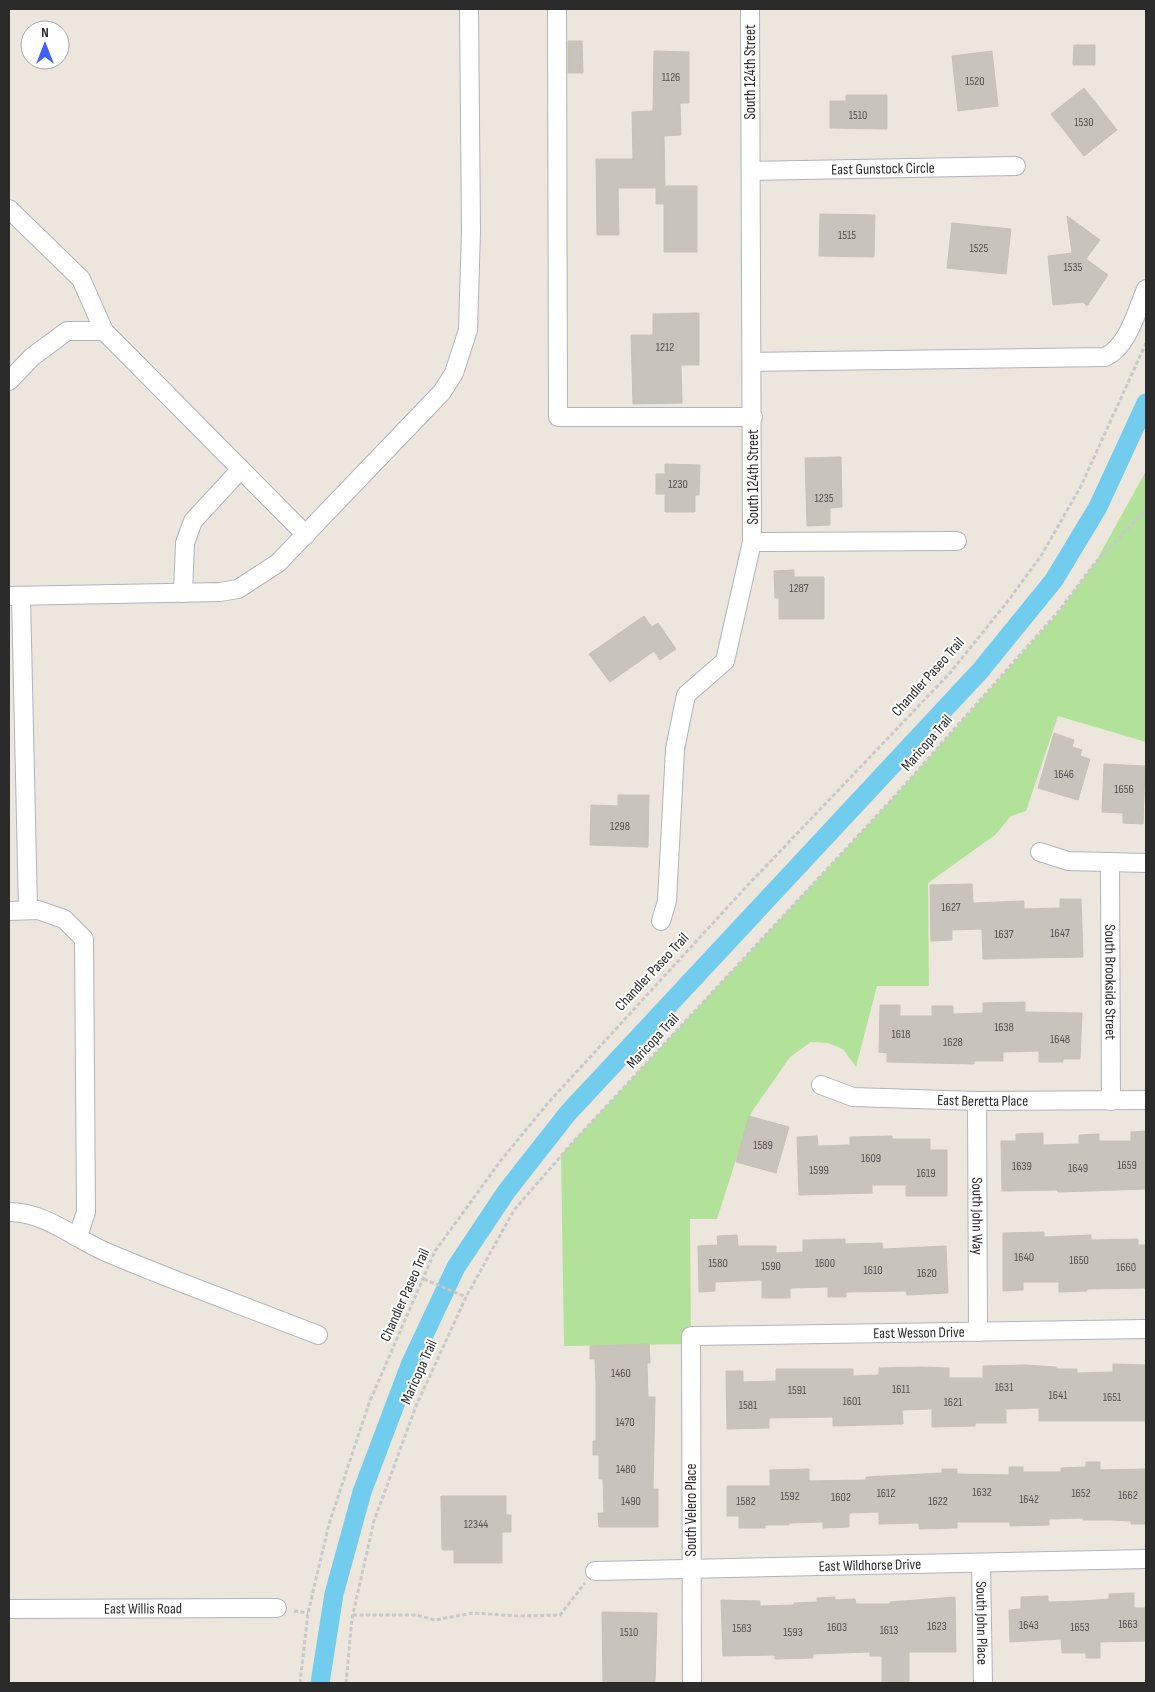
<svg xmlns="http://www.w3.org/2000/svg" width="1155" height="1692" viewBox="0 0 1155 1692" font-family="'Sofia Sans Condensed',sans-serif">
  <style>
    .green { fill: #b2e29a }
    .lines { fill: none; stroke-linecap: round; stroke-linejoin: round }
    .canal { stroke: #71cced; stroke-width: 19 }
    .building { fill: #c8c4bb; stroke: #c8c2b6 }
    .minor-casing { stroke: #b1b3be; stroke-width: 20 }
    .path { stroke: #c8c8c8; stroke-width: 3; stroke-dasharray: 4 2.5; stroke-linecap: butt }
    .minor { stroke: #fff; stroke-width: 18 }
    .labels { text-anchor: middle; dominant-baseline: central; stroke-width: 4; stroke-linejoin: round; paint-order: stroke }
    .number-label { font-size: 12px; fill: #52514f }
    .street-label { font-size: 15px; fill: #2b2b2b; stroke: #fff }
  </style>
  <rect width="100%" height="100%" fill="#ece6dd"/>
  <path class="green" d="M 1146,471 L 1146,742 L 1058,716 L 1026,811 L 1011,816 L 995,835 L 928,883 L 929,986 L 877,986 L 856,1067 L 843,1049 L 828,1043 L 811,1042 L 790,1057 L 751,1113 L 717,1219 L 690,1219 L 691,1344 L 564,1346 L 561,1155 L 895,796 L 1058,613 L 1095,563 Z"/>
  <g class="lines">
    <path class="canal" d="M 320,1683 L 334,1594 L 362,1492 L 410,1365 L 456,1267 L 506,1192 L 568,1113 L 980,671 L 1054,580 L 1098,507 L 1146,403"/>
  </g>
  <g class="building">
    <path d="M 568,41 L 582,41 L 583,73 L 568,73 Z"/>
    <path d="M 1074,45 L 1095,45 L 1095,65 L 1073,65 Z"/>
    <path d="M 654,51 L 689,52 L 689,103 L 680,103 L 681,135 L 664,136 L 665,186 L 697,186 L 697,252 L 664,252 L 664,204 L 656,204 L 656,188 L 618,188 L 619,235 L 597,235 L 596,159 L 633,159 L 632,112 L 653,111 Z"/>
    <path d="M 992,51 L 998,106 L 958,111 L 952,56 Z"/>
    <path d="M 1084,88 L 1117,130 L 1084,156 L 1051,114 Z"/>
    <path d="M 846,95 L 887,95 L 887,129 L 830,128 L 830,101 L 846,101 Z"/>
    <path d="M 820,214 L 875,215 L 874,257 L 819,256 Z"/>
    <path d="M 1067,216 L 1100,240 L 1086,259 L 1108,275 L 1087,306 L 1083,302 L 1053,305 L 1048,256 L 1072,253 Z"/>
    <path d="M 952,223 L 1011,229 L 1006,274 L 947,268 Z"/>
    <path d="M 699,313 L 699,365 L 681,365 L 682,403 L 633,404 L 631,335 L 653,335 L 653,314 Z"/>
    <path d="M 841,457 L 842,507 L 830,508 L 830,525 L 807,526 L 805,458 Z"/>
    <path d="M 665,464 L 700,465 L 699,495 L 695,495 L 695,512 L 665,512 L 665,494 L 656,494 L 656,474 L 665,474 Z"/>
    <path d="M 794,570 L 794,577 L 824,577 L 824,619 L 779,619 L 779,598 L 775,598 L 774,571 Z"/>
    <path d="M 644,616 L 652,627 L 658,623 L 676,649 L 660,660 L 654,651 L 610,682 L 589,654 Z"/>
    <path d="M 1054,733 L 1074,740 L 1072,747 L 1082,750 L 1080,756 L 1090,759 L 1078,800 L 1038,788 Z"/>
    <path d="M 1104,764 L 1145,766 L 1143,824 L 1123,823 L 1123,813 L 1102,812 Z"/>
    <path d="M 618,795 L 649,795 L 648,847 L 590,845 L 591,805 L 618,806 Z"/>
    <path d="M 972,884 L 973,903 L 1024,901 L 1024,909 L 1060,908 L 1060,899 L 1081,899 L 1083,957 L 983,959 L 982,929 L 952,930 L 952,940 L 931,941 L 930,885 Z"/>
    <path d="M 1025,1002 L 1025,1012 L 1082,1013 L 1080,1059 L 1063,1059 L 1063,1062 L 1039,1062 L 1039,1051 L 1003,1052 L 1003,1061 L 974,1061 L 974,1064 L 887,1062 L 887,1053 L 879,1052 L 880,1005 L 900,1005 L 900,1016 L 932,1016 L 932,1006 L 953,1006 L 953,1014 L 983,1013 L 983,1003 Z"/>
    <path d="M 749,1116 L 789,1127 L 776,1173 L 736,1162 Z"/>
    <path d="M 1146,1131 L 1146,1189 L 1058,1192 L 1058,1190 L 1002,1191 L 1001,1141 L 1016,1141 L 1016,1134 L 1043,1133 L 1043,1145 L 1079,1144 L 1079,1135 L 1099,1134 L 1099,1141 L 1131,1141 L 1131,1132 Z"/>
    <path d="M 817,1136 L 818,1146 L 850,1145 L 850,1137 L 892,1136 L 892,1139 L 930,1139 L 930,1150 L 947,1150 L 947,1196 L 906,1196 L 906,1185 L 872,1185 L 872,1193 L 799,1195 L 797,1137 Z"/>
    <path d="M 1044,1232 L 1044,1237 L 1091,1235 L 1091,1240 L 1138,1239 L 1138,1245 L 1146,1245 L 1146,1288 L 1087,1289 L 1087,1291 L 1059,1292 L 1059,1282 L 1023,1282 L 1023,1290 L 1003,1291 L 1003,1233 Z"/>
    <path d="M 737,1235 L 738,1246 L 776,1246 L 776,1253 L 803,1252 L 803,1240 L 845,1239 L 845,1244 L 882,1243 L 883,1249 L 946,1246 L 948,1293 L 907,1295 L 906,1291 L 846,1292 L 846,1297 L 828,1297 L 828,1287 L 790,1288 L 790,1298 L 762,1298 L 762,1280 L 715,1282 L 715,1291 L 699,1292 L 698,1246 L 718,1245 L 717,1236 Z"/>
    <path d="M 649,1344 L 650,1363 L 647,1363 L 648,1397 L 655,1397 L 653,1489 L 658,1489 L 658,1527 L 599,1527 L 598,1513 L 604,1513 L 603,1479 L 599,1479 L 599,1455 L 593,1455 L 593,1441 L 596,1441 L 596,1383 L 595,1359 L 590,1359 L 590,1346 Z"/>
    <path d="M 1113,1364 L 1146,1365 L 1146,1421 L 1039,1421 L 1039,1408 L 1006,1409 L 1006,1423 L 975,1423 L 975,1426 L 932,1427 L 932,1409 L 902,1410 L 903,1424 L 833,1426 L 833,1417 L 769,1418 L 769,1428 L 727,1429 L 726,1371 L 743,1371 L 743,1382 L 776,1381 L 776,1369 L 853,1369 L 853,1376 L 879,1375 L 879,1368 L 921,1367 L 949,1368 L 949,1378 L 983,1378 L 983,1366 L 1025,1365 L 1056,1367 L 1056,1369 L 1077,1369 L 1077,1373 L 1113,1372 Z"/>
    <path d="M 1086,1462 L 1100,1462 L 1100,1470 L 1146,1469 L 1146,1524 L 1131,1524 L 1131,1521 L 1110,1520 L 1083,1520 L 1083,1518 L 1049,1519 L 1049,1525 L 1010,1526 L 1010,1522 L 957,1522 L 957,1528 L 919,1529 L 919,1523 L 879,1524 L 879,1512 L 849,1513 L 849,1527 L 823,1528 L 823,1522 L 789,1523 L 789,1525 L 765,1525 L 765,1528 L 739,1528 L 739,1516 L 727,1516 L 727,1486 L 770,1486 L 770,1470 L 809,1469 L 809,1481 L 866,1480 L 866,1477 L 942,1473 L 942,1469 L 957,1469 L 957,1474 L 1009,1475 L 1009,1467 L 1023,1467 L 1023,1472 L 1061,1472 L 1061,1468 L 1086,1467 Z"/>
    <path d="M 441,1496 L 506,1496 L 506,1515 L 511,1515 L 511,1532 L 502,1532 L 502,1563 L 454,1563 L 454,1550 L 442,1550 Z"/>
    <path d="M 1134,1593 L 1134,1608 L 1146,1608 L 1146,1641 L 1100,1642 L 1100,1658 L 1086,1658 L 1086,1653 L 1062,1653 L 1061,1639 L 1010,1642 L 1009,1610 L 1021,1609 L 1021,1597 L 1048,1596 L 1048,1602 L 1082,1601 L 1109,1599 L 1109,1594 Z"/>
    <path d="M 835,1597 L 835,1600 L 855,1599 L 856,1604 L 890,1604 L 890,1602 L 955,1597 L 956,1652 L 909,1652 L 909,1683 L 882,1683 L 882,1656 L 870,1656 L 870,1652 L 813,1654 L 813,1658 L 775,1659 L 775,1655 L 723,1656 L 721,1600 L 760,1601 L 760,1606 L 794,1605 L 794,1603 L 817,1602 L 817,1598 Z"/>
    <path d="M 602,1612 L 657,1613 L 655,1683 L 603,1683 Z"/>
  </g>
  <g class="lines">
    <defs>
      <g id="minor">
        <path d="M 557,9 L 558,417 L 753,417"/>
        <path id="s1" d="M 751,171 L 1016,166"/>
        <path d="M 9,209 L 81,279 L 104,331"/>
        <path d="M 753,362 L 1105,357 C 1128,347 1137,310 1146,289"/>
        <path d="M 9,381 L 32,357 L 67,331 L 104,331 L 306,535"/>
        <path d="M 752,542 L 957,541"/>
        <path d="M 183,593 L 185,543 L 193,521 L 241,469"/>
        <path d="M 9,596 L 220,592 L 238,589 L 278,563 L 442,392 L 454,373 L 468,330 L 471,231 L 469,9"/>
        <path d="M 21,596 L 28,910"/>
        <path d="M 1040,852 L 1068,861 L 1146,863"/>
        <path id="s2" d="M 1110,863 L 1111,1101"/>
        <path d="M 9,911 L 38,910 L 64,919 L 84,939 L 86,1212 L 80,1230 L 75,1236"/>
        <path d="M 661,921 L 667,901 L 675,749 L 686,695 L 725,661 L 752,542 L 750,9"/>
        <path id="s3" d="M 821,1085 L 853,1097 L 977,1101 L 1146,1100"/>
        <path id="s4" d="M 977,1101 L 978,1332"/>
        <path d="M 9,1212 C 45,1212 74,1238 106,1252 C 176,1282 247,1307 318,1335"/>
        <path id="s5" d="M 981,1563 L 983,1683"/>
        <path id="s6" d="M 595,1571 L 1146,1559"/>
        <path id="s7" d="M 9,1609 L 277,1608"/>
        <path id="s8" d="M 692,1683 L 691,1336 L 1146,1329"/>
      </g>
    </defs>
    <use href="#minor" class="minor-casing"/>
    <g class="path">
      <path d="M 424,1279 L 466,1297"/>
      <path d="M 294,1611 L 308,1613"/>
      <path d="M 353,1615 L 416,1615 L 435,1620 L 473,1613 L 518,1616 L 560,1615 L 585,1583"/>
      <path d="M 300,1683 L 308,1613 L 329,1524 L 369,1403 L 435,1251 L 502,1159 L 548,1103 L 747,886 L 950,673 L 1008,601 L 1041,556 L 1081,486 L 1146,343"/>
      <path d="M 346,1683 L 352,1618 L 374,1521 L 416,1406 L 466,1297 L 514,1210 L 574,1141 L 895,796 L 1058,612 L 1095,563 L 1146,510"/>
    </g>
    <use href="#minor" class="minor"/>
  </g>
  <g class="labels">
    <g class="number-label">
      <text x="671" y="77">1126</text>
      <text x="975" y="81">1520</text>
      <text x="858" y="115">1510</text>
      <text x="1084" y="122">1530</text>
      <text x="847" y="235">1515</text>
      <text x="979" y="248">1525</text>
      <text x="1073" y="267">1535</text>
      <text x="665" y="347">1212</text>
      <text x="678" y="484">1230</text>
      <text x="824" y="498">1235</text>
      <text x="799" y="588">1287</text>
      <text x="1064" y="774">1646</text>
      <text x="1124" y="789">1656</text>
      <text x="620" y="826">1298</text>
      <text x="951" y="907">1627</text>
      <text x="1060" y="933">1647</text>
      <text x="1004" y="934">1637</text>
      <text x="1004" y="1027">1638</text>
      <text x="901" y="1034">1618</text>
      <text x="1060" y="1039">1648</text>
      <text x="953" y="1042">1628</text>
      <text x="763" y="1145">1589</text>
      <text x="871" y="1158">1609</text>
      <text x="1127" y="1165">1659</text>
      <text x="1022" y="1166">1639</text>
      <text x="1078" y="1168">1649</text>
      <text x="819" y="1170">1599</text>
      <text x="926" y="1173">1619</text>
      <text x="1024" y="1257">1640</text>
      <text x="1079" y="1260">1650</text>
      <text x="718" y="1263">1580</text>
      <text x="825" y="1263">1600</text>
      <text x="771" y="1266">1590</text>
      <text x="1126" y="1267">1660</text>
      <text x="873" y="1270">1610</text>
      <text x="927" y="1273">1620</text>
      <text x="621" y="1373">1460</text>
      <text x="1004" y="1387">1631</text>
      <text x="901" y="1389">1611</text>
      <text x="797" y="1390">1591</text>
      <text x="1058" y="1395">1641</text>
      <text x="1112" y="1397">1651</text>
      <text x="852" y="1401">1601</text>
      <text x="953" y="1402">1621</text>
      <text x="748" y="1405">1581</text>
      <text x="625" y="1422">1470</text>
      <text x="626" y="1469">1480</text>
      <text x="982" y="1492">1632</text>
      <text x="886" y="1493">1612</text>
      <text x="1081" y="1493">1652</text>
      <text x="1128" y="1495">1662</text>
      <text x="790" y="1496">1592</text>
      <text x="841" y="1497">1602</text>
      <text x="1029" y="1499">1642</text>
      <text x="631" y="1501">1490</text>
      <text x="746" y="1501">1582</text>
      <text x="938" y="1501">1622</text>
      <text x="476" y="1524">12344</text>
      <text x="1128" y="1624">1663</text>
      <text x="1029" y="1625">1643</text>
      <text x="937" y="1626">1623</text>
      <text x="837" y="1627">1603</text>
      <text x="1080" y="1627">1653</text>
      <text x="742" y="1628">1583</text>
      <text x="889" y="1630">1613</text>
      <text x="629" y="1632">1510</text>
      <text x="793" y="1632">1593</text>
    </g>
    <g class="street-label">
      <text transform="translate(750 72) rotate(-90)">South 124th Street</text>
      <text stroke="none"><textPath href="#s1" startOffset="132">East Gunstock Circle</textPath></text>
      <text transform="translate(753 477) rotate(-90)">South 124th Street</text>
      <text transform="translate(928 677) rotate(-48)">Chandler Paseo Trail</text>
      <text transform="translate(927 743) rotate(-49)">Maricopa Trail</text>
      <text transform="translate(652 972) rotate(-47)">Chandler Paseo Trail</text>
      <text stroke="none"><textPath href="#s2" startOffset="119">South Brookside Street</textPath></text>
      <text transform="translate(653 1041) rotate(-47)">Maricopa Trail</text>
      <text stroke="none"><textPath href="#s3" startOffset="164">East Beretta Place</textPath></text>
      <text stroke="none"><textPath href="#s4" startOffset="115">South John Way</textPath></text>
      <text transform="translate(405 1295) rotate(-66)">Chandler Paseo Trail</text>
      <text stroke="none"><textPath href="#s8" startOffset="575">East Wesson Drive</textPath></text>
      <text transform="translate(419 1372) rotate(-66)">Maricopa Trail</text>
      <text transform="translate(691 1510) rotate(-90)">South Velero Place</text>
      <text stroke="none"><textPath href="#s6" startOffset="275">East Wildhorse Drive</textPath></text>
      <text stroke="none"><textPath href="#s7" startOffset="134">East Willis Road</textPath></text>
      <text stroke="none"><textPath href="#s5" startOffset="60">South John Place</textPath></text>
    </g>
  </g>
  <rect width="1155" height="1692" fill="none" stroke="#2b2b2b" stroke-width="20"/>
  <g transform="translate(45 45)"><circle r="24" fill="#ffffff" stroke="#aaaaaa"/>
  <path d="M0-4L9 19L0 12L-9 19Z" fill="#3f61f7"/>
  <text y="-8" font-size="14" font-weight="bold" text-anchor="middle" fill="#2b2b2b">N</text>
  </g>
</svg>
